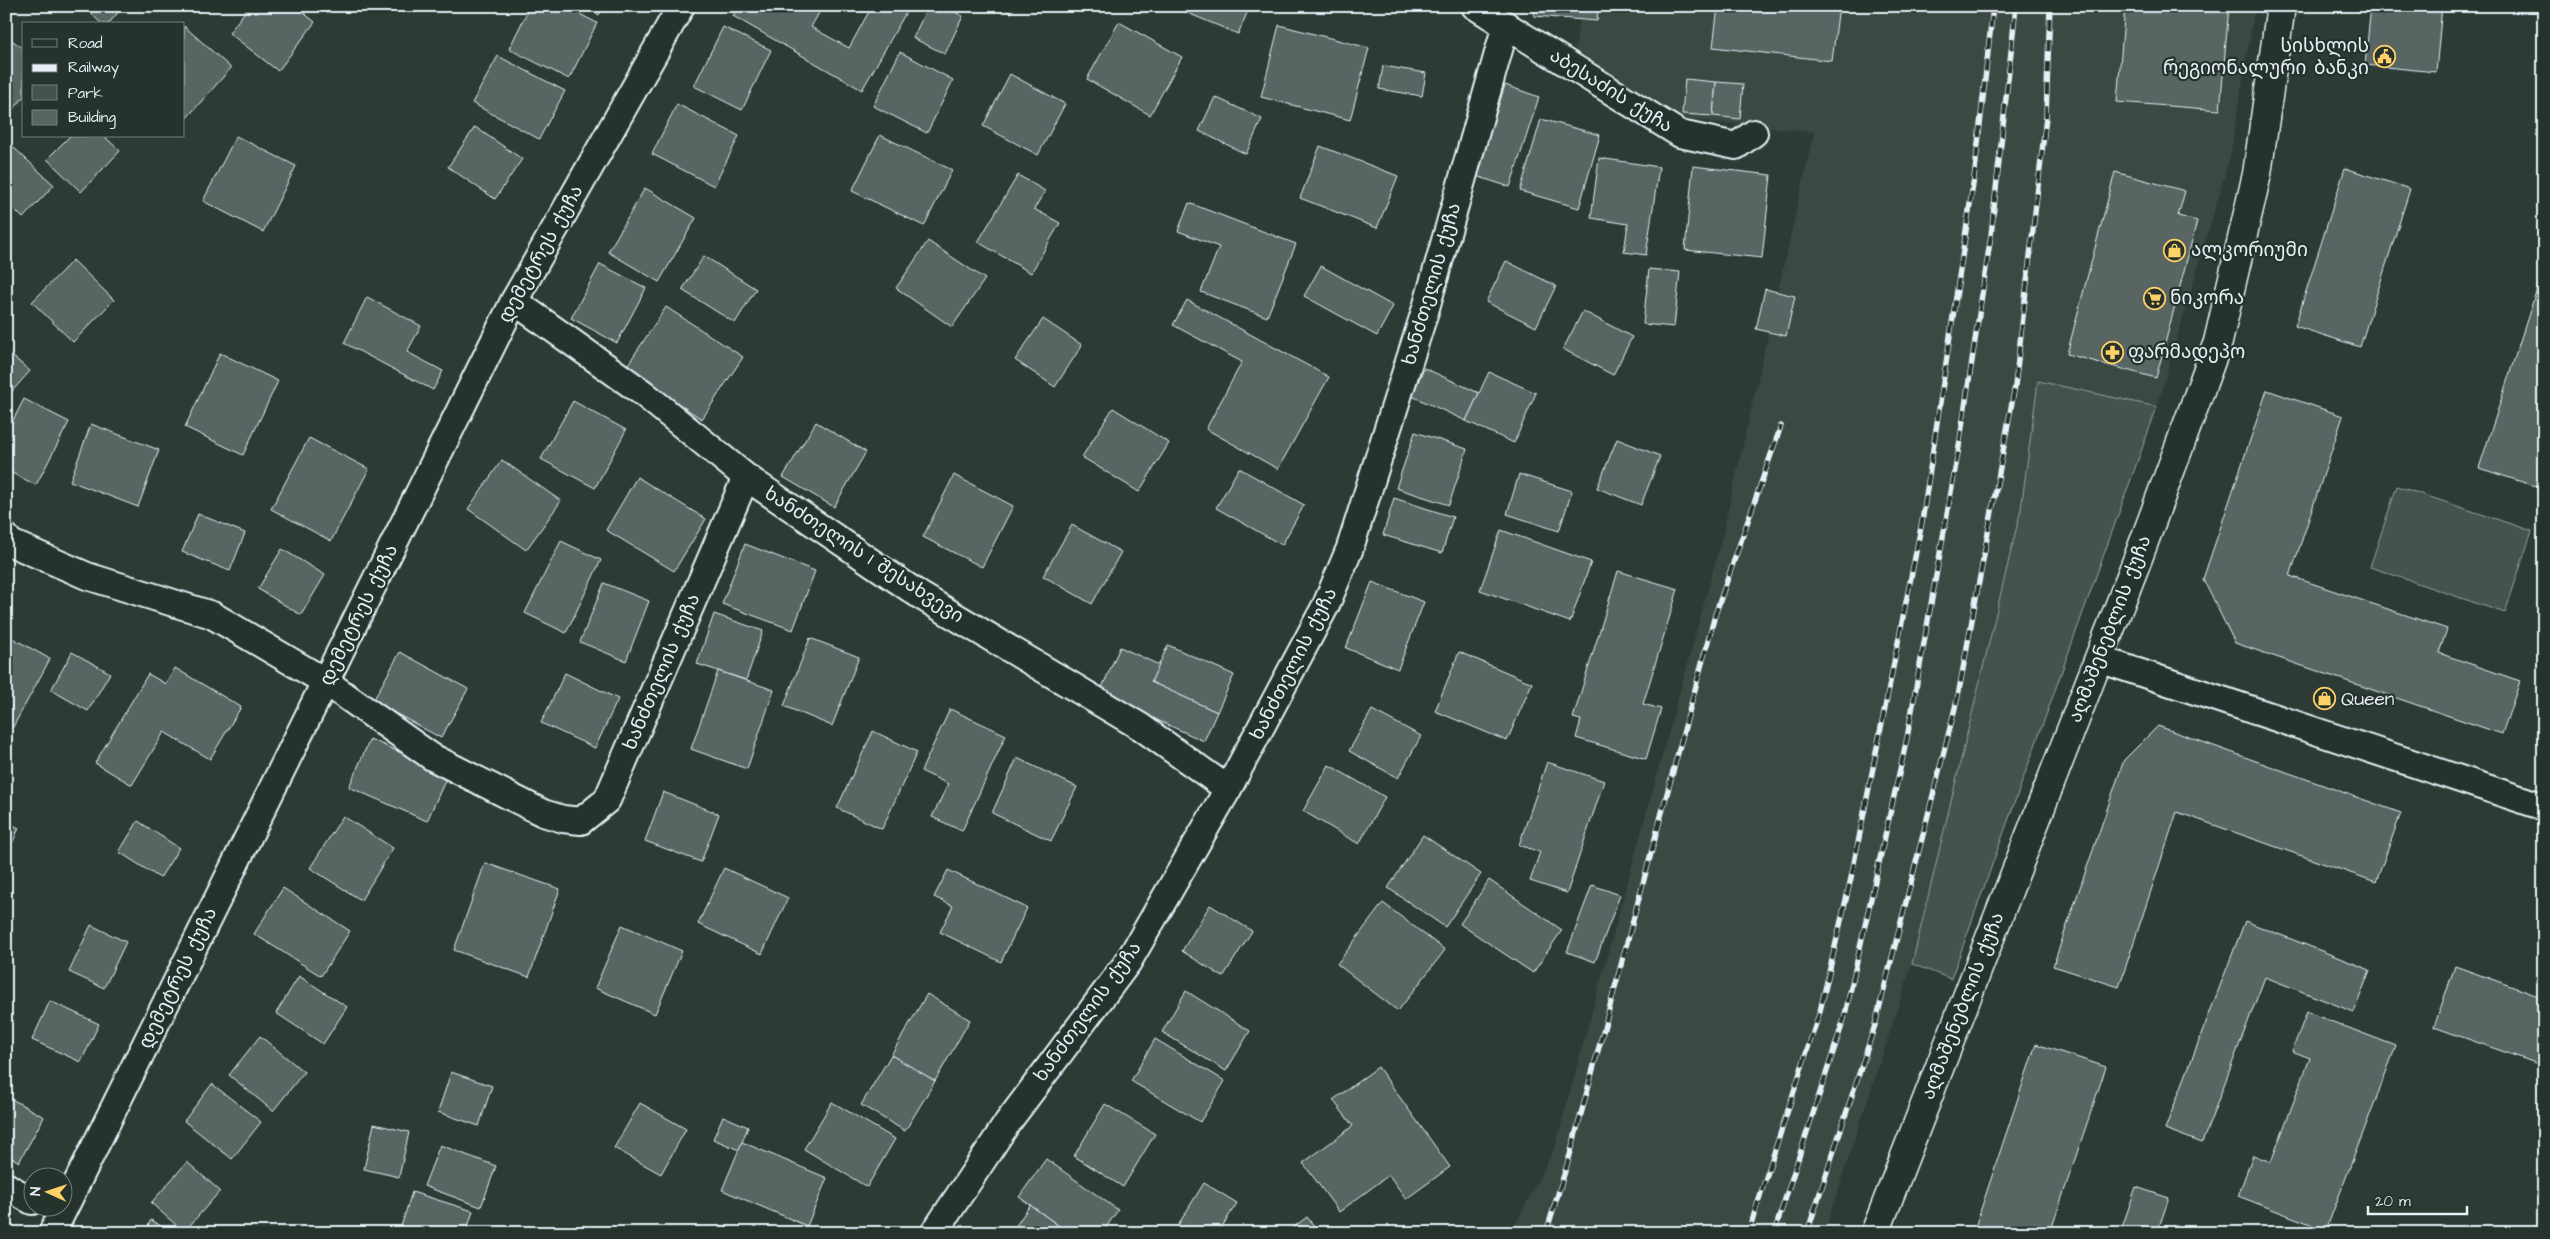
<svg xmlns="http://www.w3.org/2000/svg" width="2550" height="1239" viewBox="0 0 2550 1239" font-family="'Architects Daughter','Noto Sans Georgian',sans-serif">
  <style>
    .built { fill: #3b4843 }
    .green { fill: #45524e; stroke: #96a2a3 }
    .building { fill: #596563; stroke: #e8f1f8 }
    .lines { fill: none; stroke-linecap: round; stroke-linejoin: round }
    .minor-casing { stroke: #e8f1f8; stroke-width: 30 }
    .secondary-casing { stroke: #e8f1f8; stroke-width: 31 }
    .minor { stroke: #26332d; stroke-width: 26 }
    .secondary { stroke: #26332d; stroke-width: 28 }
    .rail-casing { stroke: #e8f1f8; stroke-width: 5.5 }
    .rail { stroke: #26332d; stroke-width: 4; stroke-dasharray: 11; stroke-linecap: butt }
    .labels { text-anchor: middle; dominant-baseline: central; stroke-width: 4.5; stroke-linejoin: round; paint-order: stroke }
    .poi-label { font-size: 19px; fill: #e8f1f8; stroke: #26332d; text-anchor: start }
    .street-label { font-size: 19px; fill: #e8f1f8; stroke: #26332d }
  </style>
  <rect width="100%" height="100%" fill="#2e3b35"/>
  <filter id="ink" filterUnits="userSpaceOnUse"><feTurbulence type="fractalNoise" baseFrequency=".02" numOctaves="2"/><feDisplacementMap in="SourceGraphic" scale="10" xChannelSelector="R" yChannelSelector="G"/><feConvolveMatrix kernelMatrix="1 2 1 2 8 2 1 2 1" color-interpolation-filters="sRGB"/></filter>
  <g filter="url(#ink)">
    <path class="built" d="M 1581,6 L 2255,6 L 2230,157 L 2157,407 L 2038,381 L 2021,509 L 1912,964 L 1824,1233 L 1511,1233 L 1555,1147 L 1721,541 L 1814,132 L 1674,118 L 1575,50 Z"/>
    <g class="green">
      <path d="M 2038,381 L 2157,407 L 1951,979 L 1912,964 L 2021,509 Z"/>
      <path d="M 2397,486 L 2532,531 L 2505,613 L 2370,567 Z"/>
    </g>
    <g class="building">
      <path d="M 83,6 L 124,6 L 108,24 L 102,24 Z"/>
      <path d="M 249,6 L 295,6 L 315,22 L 278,71 L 229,33 Z"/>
      <path d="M 530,6 L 564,6 L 597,23 L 569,79 L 509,49 Z"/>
      <path d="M 586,6 L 605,6 L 599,15 Z"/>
      <path d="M 738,6 L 823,6 L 811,27 L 849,48 L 872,6 L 909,7 L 862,90 L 733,16 Z"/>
      <path d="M 928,6 L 943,6 L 963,16 L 945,54 L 913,38 Z"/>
      <path d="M 999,6 L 1015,6 L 1011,13 Z"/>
      <path d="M 1171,6 L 1250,6 L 1238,34 Z"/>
      <path d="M 1535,6 L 1598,6 L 1597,21 L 1534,16 Z"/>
      <path d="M 1718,6 L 1839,6 L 1832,61 L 1713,47 Z"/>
      <path d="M 2125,6 L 2229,6 L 2220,110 L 2117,102 Z"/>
      <path d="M 2371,6 L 2442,6 L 2436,72 L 2365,65 Z"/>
      <path d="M 1119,22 L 1182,57 L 1150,115 L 1087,79 Z"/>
      <path d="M 1279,25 L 1369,48 L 1350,120 L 1261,97 Z"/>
      <path d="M 184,26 L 231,68 L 184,121 Z"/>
      <path d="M 723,27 L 771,50 L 742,110 L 694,86 Z"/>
      <path d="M 6,36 L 24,49 L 24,96 L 13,110 L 6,105 Z"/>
      <path d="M 900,52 L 953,80 L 927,133 L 873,106 Z"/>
      <path d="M 498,56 L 565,91 L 539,139 L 472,103 Z"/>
      <path d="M 1383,66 L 1426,73 L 1422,96 L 1379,89 Z"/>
      <path d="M 1010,74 L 1065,104 L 1038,155 L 983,126 Z"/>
      <path d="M 1685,79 L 1716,82 L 1713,116 L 1682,114 Z"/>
      <path d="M 1716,82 L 1743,84 L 1740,119 L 1713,116 Z"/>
      <path d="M 1505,85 L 1539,97 L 1510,187 L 1476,176 Z"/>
      <path d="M 1215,97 L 1262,119 L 1246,154 L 1199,131 Z"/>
      <path d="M 677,104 L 739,136 L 714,186 L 652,154 Z"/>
      <path d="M 1541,119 L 1600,135 L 1579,208 L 1520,191 Z"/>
      <path d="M 475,127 L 522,159 L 495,199 L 448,167 Z"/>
      <path d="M 880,135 L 952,170 L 924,226 L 852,191 Z"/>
      <path d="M 70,136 L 104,136 L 120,151 L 81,192 L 47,159 Z"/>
      <path d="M 236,136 L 296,166 L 263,232 L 203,201 Z"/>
      <path d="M 12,146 L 54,185 L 23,218 L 6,201 L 6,152 Z"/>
      <path d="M 1320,146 L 1398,176 L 1377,228 L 1300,198 Z"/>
      <path d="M 1599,158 L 1659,167 L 1646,255 L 1624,252 L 1628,224 L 1591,218 Z"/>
      <path d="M 1693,166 L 1771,175 L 1762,258 L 1685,250 Z"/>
      <path d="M 2345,168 L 2410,189 L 2360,347 L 2295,326 Z"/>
      <path d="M 2115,172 L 2185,191 L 2178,216 L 2197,221 L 2156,378 L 2067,354 Z"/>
      <path d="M 1018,175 L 1045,191 L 1034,209 L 1060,223 L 1031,273 L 978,242 Z"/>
      <path d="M 645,188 L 696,218 L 659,282 L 608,252 Z"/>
      <path d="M 1189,203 L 1296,244 L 1267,317 L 1201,292 L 1219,247 L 1178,231 Z"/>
      <path d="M 928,241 L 985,279 L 952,327 L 896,288 Z"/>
      <path d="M 704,256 L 756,289 L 735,323 L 682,290 Z"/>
      <path d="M 73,260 L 114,300 L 73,342 L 32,302 Z"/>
      <path d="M 1506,261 L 1556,286 L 1536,327 L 1486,302 Z"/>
      <path d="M 600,264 L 646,288 L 617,343 L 571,318 Z"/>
      <path d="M 1321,266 L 1393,306 L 1377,336 L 1304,296 Z"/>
      <path d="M 2544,267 L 2544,489 L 2479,468 Z"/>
      <path d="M 1649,269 L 1680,272 L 1674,327 L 1643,324 Z"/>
      <path d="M 1765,289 L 1795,296 L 1786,336 L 1756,329 Z"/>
      <path d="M 367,297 L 421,326 L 407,352 L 443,371 L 433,390 L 344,343 Z"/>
      <path d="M 1187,300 L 1329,377 L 1278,469 L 1206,429 L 1242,362 L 1173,325 Z"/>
      <path d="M 666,307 L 743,357 L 702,419 L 625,369 Z"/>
      <path d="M 1583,311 L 1632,337 L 1613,375 L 1563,349 Z"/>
      <path d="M 1043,319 L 1082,345 L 1055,387 L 1015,360 Z"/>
      <path d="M 6,351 L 30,371 L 6,398 Z"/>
      <path d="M 220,353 L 278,381 L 243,455 L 185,427 Z"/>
      <path d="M 1424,368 L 1479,393 L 1466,421 L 1412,396 Z"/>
      <path d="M 1489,372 L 1536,393 L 1514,443 L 1466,421 Z"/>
      <path d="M 2267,390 L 2343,416 L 2290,576 L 2447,629 L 2439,653 L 2520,681 L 2502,734 L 2235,643 L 2203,579 Z"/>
      <path d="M 24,399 L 69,422 L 36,485 L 6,470 L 6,434 Z"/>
      <path d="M 573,401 L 626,430 L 595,488 L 541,459 Z"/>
      <path d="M 1113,408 L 1169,443 L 1139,492 L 1082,457 Z"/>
      <path d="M 816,422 L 866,452 L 834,507 L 783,477 Z"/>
      <path d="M 91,424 L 159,450 L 138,507 L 70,481 Z"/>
      <path d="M 1415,432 L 1467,449 L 1449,505 L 1396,488 Z"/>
      <path d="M 309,438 L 369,469 L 331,541 L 271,509 Z"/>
      <path d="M 1617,439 L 1660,456 L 1641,505 L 1597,488 Z"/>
      <path d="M 502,460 L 561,501 L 526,550 L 468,509 Z"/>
      <path d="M 1239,468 L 1304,505 L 1282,545 L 1216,508 Z"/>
      <path d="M 1519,474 L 1572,491 L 1559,531 L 1507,514 Z"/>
      <path d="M 954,475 L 1013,506 L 982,567 L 923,537 Z"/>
      <path d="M 637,477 L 706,519 L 674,571 L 606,530 Z"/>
      <path d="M 1394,498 L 1453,517 L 1442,553 L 1383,535 Z"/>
      <path d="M 198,514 L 245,533 L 230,571 L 182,552 Z"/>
      <path d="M 1072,525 L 1121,552 L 1092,604 L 1043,576 Z"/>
      <path d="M 1501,530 L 1591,562 L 1570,622 L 1480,590 Z"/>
      <path d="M 561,541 L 601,560 L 566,633 L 525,613 Z"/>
      <path d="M 745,544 L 815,571 L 793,630 L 722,604 Z"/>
      <path d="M 282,549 L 325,575 L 301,615 L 258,589 Z"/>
      <path d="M 1618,571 L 1678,589 L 1643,704 L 1661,709 L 1646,759 L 1576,738 L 1581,720 L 1573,718 Z"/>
      <path d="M 1372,582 L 1424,602 L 1398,669 L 1346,648 Z"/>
      <path d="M 604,583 L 649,601 L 626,661 L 580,642 Z"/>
      <path d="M 714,614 L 763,631 L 746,680 L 697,664 Z"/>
      <path d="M 7,635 L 50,659 L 13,727 L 6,723 Z"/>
      <path d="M 810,638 L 859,657 L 832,726 L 784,706 Z"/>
      <path d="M 1168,645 L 1234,675 L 1217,712 L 1151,682 Z"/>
      <path d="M 1120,647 L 1159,665 L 1151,682 L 1217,712 L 1204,741 L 1099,694 Z"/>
      <path d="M 72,652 L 110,673 L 88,711 L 51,690 Z"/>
      <path d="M 400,652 L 468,689 L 441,738 L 373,701 Z"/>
      <path d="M 1459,652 L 1532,683 L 1507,741 L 1435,711 Z"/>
      <path d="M 175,668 L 241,707 L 210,759 L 164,732 L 132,785 L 95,763 L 148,674 L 166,684 Z"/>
      <path d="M 718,671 L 774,690 L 747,769 L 691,749 Z"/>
      <path d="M 565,673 L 618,699 L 595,748 L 541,723 Z"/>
      <path d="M 950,709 L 1006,735 L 962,831 L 932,817 L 948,784 L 921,771 Z"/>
      <path d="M 1372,710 L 1421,736 L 1398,778 L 1349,751 Z"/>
      <path d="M 2158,726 L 2401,813 L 2376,882 L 2177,812 L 2119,987 L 2053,966 L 2124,760 Z"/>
      <path d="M 873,731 L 917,752 L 882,829 L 837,808 Z"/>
      <path d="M 370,739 L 448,774 L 427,821 L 349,787 Z"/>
      <path d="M 1017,758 L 1077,787 L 1051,841 L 992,813 Z"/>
      <path d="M 1547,762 L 1604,781 L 1567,893 L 1530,881 L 1540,852 L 1519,845 Z"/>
      <path d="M 1329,765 L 1385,797 L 1359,844 L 1303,811 Z"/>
      <path d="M 663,792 L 719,814 L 701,862 L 645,841 Z"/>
      <path d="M 343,816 L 393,848 L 361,900 L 310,868 Z"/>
      <path d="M 138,821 L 179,848 L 160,878 L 119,852 Z"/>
      <path d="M 6,822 L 19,828 L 6,857 Z"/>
      <path d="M 1423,835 L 1481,874 L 1445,927 L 1388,888 Z"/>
      <path d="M 485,863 L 560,889 L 529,977 L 454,950 Z"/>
      <path d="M 724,868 L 788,898 L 762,954 L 698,924 Z"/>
      <path d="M 948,870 L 1027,908 L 1001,962 L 940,932 L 953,906 L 934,897 Z"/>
      <path d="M 1489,880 L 1562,930 L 1533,973 L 1460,924 Z"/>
      <path d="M 1592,885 L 1620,895 L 1595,962 L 1567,952 Z"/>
      <path d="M 283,888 L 350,931 L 321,976 L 254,934 Z"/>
      <path d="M 1383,903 L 1445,950 L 1398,1011 L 1337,964 Z"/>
      <path d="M 1210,905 L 1252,931 L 1223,977 L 1182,951 Z"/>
      <path d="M 2245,921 L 2370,970 L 2354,1012 L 2265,977 L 2202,1143 L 2165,1129 Z"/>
      <path d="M 91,925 L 126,942 L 104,988 L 69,972 Z"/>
      <path d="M 622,925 L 682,951 L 655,1014 L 595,988 Z"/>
      <path d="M 2455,966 L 2544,998 L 2544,1066 L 2434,1027 Z"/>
      <path d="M 299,976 L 347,1007 L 323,1044 L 276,1013 Z"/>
      <path d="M 1186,991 L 1250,1031 L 1226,1071 L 1162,1032 Z"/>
      <path d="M 927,994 L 970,1020 L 935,1081 L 891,1055 Z"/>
      <path d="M 50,1001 L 99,1024 L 81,1062 L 32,1040 Z"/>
      <path d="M 2307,1012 L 2396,1046 L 2326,1230 L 2238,1196 L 2253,1155 L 2271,1162 L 2310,1058 L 2292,1051 Z"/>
      <path d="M 260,1036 L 304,1072 L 273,1111 L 229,1075 Z"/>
      <path d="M 1155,1039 L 1225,1081 L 1200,1122 L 1131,1081 Z"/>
      <path d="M 2036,1044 L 2106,1067 L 2050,1233 L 1973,1233 Z"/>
      <path d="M 891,1055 L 935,1081 L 905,1131 L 861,1105 Z"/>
      <path d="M 1378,1067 L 1450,1167 L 1406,1199 L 1389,1175 L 1339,1212 L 1303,1163 L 1353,1126 L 1333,1100 Z"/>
      <path d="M 451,1072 L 492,1086 L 479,1126 L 438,1112 Z"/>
      <path d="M 212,1084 L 261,1122 L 232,1159 L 184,1121 Z"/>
      <path d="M 6,1096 L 44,1117 L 19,1162 L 6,1154 Z"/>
      <path d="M 832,1102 L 895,1139 L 867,1187 L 804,1149 Z"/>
      <path d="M 640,1103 L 686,1129 L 661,1174 L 614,1148 Z"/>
      <path d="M 1105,1104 L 1155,1134 L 1123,1187 L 1074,1156 Z"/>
      <path d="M 723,1116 L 748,1127 L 739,1150 L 713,1139 Z"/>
      <path d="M 374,1124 L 409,1132 L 399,1177 L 364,1169 Z"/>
      <path d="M 742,1142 L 827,1178 L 807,1226 L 722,1190 Z"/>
      <path d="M 440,1145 L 496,1166 L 481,1207 L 424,1186 Z"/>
      <path d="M 1046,1159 L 1118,1210 L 1102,1233 L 1069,1233 L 1019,1197 Z"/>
      <path d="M 187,1162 L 220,1191 L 184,1232 L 151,1203 Z"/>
      <path d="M 1204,1183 L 1237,1203 L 1218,1233 L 1190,1233 L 1178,1225 Z"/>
      <path d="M 2136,1187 L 2169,1198 L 2157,1233 L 2120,1233 Z"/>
      <path d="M 412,1192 L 473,1211 L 466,1233 L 399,1233 Z"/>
      <path d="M 1030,1205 L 1069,1233 L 1011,1233 Z"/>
      <path d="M 1307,1217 L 1320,1233 L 1286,1233 Z"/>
      <path d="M 151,1220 L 172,1233 L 144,1233 Z"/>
      <path d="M 722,1225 L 735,1233 L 718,1233 Z"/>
    </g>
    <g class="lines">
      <defs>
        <g id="minor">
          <path d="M 1475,6 L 1680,134 L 1736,146 L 1754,133"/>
          <path d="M 514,301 L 643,393 L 746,477 L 921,596 L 1141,727 L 1228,789"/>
          <path d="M 6,537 L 11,543 L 87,576 L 212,615 L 326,682 L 432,757 L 543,813 L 563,819 L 581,821 L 607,800 L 746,477"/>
          <path d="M 2099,659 L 2544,807"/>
          <path d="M 6,1186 L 32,1201"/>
          <path d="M 52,1233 L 514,301 L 681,6"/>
          <path d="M 934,1233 L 1008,1122 L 1128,962 L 1228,789 L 1326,605 L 1350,548 L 1426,308 L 1506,25"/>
        </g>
        <path id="secondary" d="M 1875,1233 L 2138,558 L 2218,342 L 2257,174 L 2281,6"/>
      </defs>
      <use href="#minor" class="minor-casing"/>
      <use href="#secondary" class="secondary-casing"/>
      <use href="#minor" class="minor"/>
      <use href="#secondary" class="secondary"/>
      <defs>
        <g id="rail">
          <path d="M 1546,1233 L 1570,1155 L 1715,615 L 1781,426"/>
          <path d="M 1748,1233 L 1820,1011 L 1851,878 L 1922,522 L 1975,171 L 1993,6"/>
          <path d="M 1774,1233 L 1844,1019 L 1907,738 L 1958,453 L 1991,235 L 2016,6"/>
          <path d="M 1807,1233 L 1875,1025 L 1958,696 L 2015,386 L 2046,117 L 2050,6"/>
        </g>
      </defs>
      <use href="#rail" class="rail-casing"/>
      <use href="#rail" class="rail"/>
    </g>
  </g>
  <defs>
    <symbol id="civic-ring" viewBox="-11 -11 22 22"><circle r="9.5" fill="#26332d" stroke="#ffd166" stroke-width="1.5"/><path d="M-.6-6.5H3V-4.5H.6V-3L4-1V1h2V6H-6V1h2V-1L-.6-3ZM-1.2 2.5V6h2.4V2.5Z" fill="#ffd166"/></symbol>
    <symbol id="shop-ring" viewBox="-11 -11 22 22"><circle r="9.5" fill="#26332d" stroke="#ffd166" stroke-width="1.5"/><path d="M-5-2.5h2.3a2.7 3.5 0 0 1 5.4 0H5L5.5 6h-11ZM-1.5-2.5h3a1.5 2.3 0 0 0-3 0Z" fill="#ffd166"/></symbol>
    <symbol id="supermarket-ring" viewBox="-11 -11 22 22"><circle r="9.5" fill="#26332d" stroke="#ffd166" stroke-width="1.5"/><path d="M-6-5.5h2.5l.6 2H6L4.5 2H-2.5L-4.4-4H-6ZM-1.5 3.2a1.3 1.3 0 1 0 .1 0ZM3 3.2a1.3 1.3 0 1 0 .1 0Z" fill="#ffd166"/></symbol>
    <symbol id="pharmacy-ring" viewBox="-11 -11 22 22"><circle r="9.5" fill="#26332d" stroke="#ffd166" stroke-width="1.5"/><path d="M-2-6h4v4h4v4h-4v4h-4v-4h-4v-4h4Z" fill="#ffd166"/></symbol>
  </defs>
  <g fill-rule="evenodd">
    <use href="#civic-ring" x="2372" y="44" width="25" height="25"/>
    <use href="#shop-ring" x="2162" y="238" width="25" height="25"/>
    <use href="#supermarket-ring" x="2142" y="286" width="25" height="25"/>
    <use href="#pharmacy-ring" x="2100" y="340" width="25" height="25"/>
    <use href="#shop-ring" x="2312" y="686" width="25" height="25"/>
  </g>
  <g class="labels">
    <g class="poi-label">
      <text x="2369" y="46" text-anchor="end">სისხლის<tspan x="2369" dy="22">რეგიონალური ბანკი</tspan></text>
      <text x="2191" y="250">ალკორიუმი</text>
      <text x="2170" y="298">ნიკორა</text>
      <text x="2128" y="352">ფარმადეპო</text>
      <text x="2341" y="699">Queen</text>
    </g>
    <g class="street-label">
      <text transform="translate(1611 91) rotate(32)">აბესაძის ქუჩა</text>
      <text transform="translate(541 254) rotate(-61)">დემეტრეს ქუჩა</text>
      <text transform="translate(1432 284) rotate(-74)">ხანძთელის ქუჩა</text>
      <text transform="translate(864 555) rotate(33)">ხანძთელის I შესახვევი</text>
      <text transform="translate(359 615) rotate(-64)">დემეტრეს ქუჩა</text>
      <text transform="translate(2110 629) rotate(-69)">აღმაშენებლის ქუჩა</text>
      <text transform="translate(1294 664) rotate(-63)">ხანძთელის ქუჩა</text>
      <text transform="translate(662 672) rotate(-67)">ხანძთელის ქუჩა</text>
      <text transform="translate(178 978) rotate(-64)">დემეტრეს ქუჩა</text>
      <text transform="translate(1963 1006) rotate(-69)">აღმაშენებლის ქუჩა</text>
      <text transform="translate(1088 1012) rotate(-54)">ხანძთელის ქუჩა</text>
    </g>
  </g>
  <rect width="2550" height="1239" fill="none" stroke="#26332d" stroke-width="25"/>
  <rect x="12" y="12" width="2525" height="1214" fill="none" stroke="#e8f1f8" stroke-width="2" filter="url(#ink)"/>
  <rect x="22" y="22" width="162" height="115" fill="#26332d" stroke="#747f7e"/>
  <rect x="32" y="39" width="25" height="8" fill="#26332d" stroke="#747f7e"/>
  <text x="68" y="48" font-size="15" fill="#e8f1f8">Road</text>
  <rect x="32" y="64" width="25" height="8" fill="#e8f1f8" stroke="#747f7e"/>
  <text x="68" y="72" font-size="15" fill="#e8f1f8">Railway</text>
  <rect x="32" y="85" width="25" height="15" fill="#45524e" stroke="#747f7e"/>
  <text x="68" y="98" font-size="15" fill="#e8f1f8">Park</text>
  <rect x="32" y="110" width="25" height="15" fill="#596563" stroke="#747f7e"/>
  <text x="68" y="122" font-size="15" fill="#e8f1f8">Building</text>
  <g transform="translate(48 1192) rotate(273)"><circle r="24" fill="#26332d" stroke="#747f7e"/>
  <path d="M0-4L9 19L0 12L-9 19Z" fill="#ffd166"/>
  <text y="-8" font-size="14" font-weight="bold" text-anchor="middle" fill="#e8f1f8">N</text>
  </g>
  <path d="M2368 1206v8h99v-8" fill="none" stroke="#e8f1f8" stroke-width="2.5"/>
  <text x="2375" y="1206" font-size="15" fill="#e8f1f8" stroke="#26332d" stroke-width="4" paint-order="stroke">20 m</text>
</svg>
